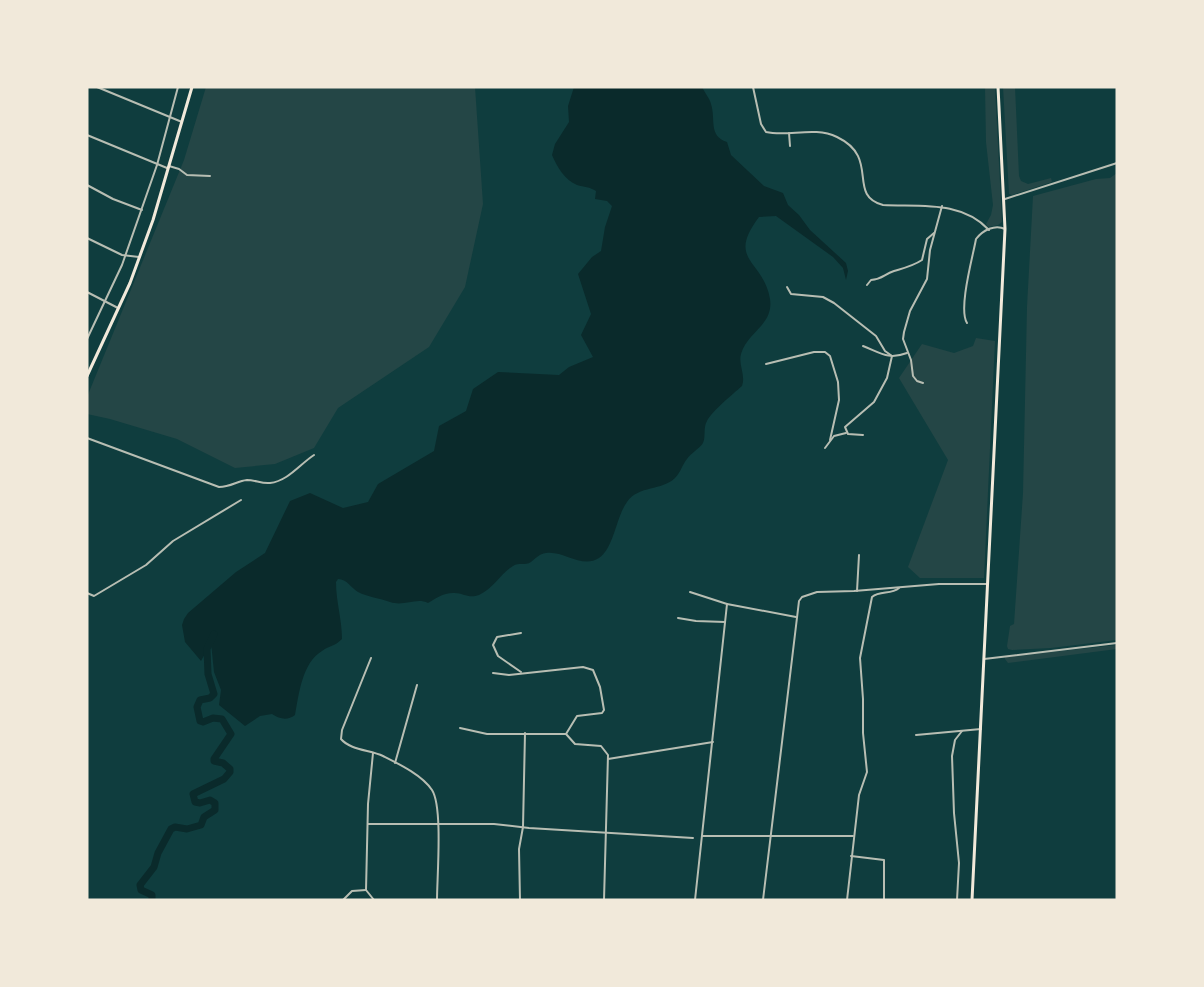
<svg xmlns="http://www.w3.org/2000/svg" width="1204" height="987" viewBox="0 0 1204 987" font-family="Mulish,sans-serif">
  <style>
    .green { fill: #244646 }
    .water { fill: #0a2a2b }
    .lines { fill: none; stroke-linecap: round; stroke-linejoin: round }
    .river { stroke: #0a2a2b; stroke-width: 7 }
    .minor { stroke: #b8beb3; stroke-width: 2 }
    .tertiary { stroke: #b8beb3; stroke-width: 2 }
    .secondary { stroke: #f1e9da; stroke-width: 3 }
    .trunk { stroke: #f1e9da; stroke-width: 3 }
  </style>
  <rect width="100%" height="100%" fill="#0f3d3e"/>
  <g class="green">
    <path d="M 206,87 L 475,87 L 483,204 L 465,287 L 429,347 L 338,408 L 314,448 L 275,464 L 235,468 L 177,439 L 110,419 L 87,414 L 87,397 L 184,160 Z"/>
    <path d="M 985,87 L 995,87 L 1002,222 L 998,225 L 988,227 L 986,224 L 991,215 L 993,205 L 986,142 Z"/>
    <path d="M 1003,87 L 1015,87 L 1019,176 L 1021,181 L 1028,184 L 1051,178 L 1052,182 L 1012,195 L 1009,194 Z"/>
    <path d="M 1117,173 L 1117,640 L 1051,648 L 1012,650 L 1008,649 L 1007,646 L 1010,626 L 1014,624 L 1023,493 L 1027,307 L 1033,196 L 1096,179 L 1110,178 Z"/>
    <path d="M 976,338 L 995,341 L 984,578 L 920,578 L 908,567 L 948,460 L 899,378 L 922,344 L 954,353 L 973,346 Z"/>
    <path d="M 1117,645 L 1117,649 L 1008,663 L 1005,659 L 1005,657 Z"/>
  </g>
  <path class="water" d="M 574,87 L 702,87 C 705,93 710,99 711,104 C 716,119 708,136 727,142 L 731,155 L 764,186 L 783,193 L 788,205 L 799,215 L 810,230 L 846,263 L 848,271 L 846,280 L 843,268 L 833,257 L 776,216 L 759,217 C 726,261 763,259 770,299 C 774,325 747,332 741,354 C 738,365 746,375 742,386 C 733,394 712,411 707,421 C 703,427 706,437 703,443 C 699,449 691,453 687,459 C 682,465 681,472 675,478 C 662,491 639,485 627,502 C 616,517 614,548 599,558 C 582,569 563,550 546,553 C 539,554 536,558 531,562 C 525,566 519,562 513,566 C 500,574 494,588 479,595 C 468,599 462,592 453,593 C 443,593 435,599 428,603 C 416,597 404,607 390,602 C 380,598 367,597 358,592 C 351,588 347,579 338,579 L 336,582 C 336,602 342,619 342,639 C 334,647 330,645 322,651 C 302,663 299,694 295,715 C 287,721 280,719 272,714 L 260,716 L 245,726 L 219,705 L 221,690 L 214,672 L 211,643 L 201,661 L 185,642 L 182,625 L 184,619 L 188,613 L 236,572 L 265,553 L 290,501 L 310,493 L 343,508 L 368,502 L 378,484 L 434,451 L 439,426 L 466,411 L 473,389 L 498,372 L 559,375 L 569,367 L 593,357 L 581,335 L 591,314 L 578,274 L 592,257 L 601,251 L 605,227 L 612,206 L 607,201 L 595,199 L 596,191 C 590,187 584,187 577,185 C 565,180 557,167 552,155 L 555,144 L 569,122 L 568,106 Z"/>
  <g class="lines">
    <path class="river" d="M 152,900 L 152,895 L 141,890 L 140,885 L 154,867 L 158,853 L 171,829 L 175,827 L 187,829 L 201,825 L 204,817 L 215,810 L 215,803 L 210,800 L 200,803 L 195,802 L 193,794 L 224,779 L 230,772 L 230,769 L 223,763 L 214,761 L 214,759 L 231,734 L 222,719 L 213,718 L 203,722 L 200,721 L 197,707 L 200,700 L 210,698 L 214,694 L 208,674 L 207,649 L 214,634"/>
    <g class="minor">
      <path d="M 97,87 L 182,122"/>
      <path d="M 753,87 L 761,124 L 766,132 C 789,137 814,126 837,137 C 881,158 846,195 883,205 C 919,207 961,200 989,230"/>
      <path d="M 789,133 L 790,146"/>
      <path d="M 87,135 L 167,168"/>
      <path d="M 169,166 L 179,169 L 187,175 L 210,176"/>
      <path d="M 87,185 L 113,199 L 142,210"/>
      <path d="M 1005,199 L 1117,163"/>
      <path d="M 87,238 L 122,255 L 139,257"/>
      <path d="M 867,285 L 871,280 C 883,279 884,274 894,271 C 904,268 913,266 922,260 L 927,239 L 934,233"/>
      <path d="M 787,287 L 791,294 L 823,297 L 834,303 L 876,336 L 885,351 L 892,356"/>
      <path d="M 87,292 L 118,308"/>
      <path d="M 967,323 C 958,309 973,256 976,239 C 983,230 995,224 1005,229"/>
      <path d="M 87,339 L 122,265 L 157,165 L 178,87"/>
      <path d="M 863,346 C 881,353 888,360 907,353"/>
      <path d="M 766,364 L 814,352 L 825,352 L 830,356 L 838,382 L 839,400 L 830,440"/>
      <path d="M 923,383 L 917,381 L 913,376 L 911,360 L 903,339 L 904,332 L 910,311 L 927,279 L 930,250 L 942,206"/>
      <path d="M 863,435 L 848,434 L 845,427 L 874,402 L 887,378 L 892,356"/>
      <path d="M 87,438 L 219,487 C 231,487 237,481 247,480 C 255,480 262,484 270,483 C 288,481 300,464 314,455"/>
      <path d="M 825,448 L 834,436 L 846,433"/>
      <path d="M 857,591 L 859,555"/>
      <path d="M 690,592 L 727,604"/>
      <path d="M 87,593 L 94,596 L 146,565 L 173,541 L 241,500"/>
      <path d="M 678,618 L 696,621 L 725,622"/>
      <path d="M 521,633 L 497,637 L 493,645 L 498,656 L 521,672"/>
      <path d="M 371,658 L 342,730 L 341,739 C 350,750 370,750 383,756 C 399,764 422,775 432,790 C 443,807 437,877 437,900"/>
      <path d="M 984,659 L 1117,643"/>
      <path d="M 493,673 L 509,675 L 583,667 L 593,670 L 600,687 L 604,710 L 602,713 L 577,716 L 566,734"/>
      <path d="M 460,728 L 487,734 L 566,734"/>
      <path d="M 566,734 L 575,744 L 601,746 L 608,755 L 604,900"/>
      <path d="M 916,735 L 981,729"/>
      <path d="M 373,753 L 368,804 L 366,890 L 374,900"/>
      <path d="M 608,759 L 713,742"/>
      <path d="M 395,763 L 417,685"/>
      <path d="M 368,824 L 494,824 L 529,828 L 693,838"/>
      <path d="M 702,836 L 853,836"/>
      <path d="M 851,856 L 884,860 L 884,900"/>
      <path d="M 343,900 L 352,891 L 366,890"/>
      <path d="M 520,900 L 519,849 L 523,827 L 525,733"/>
      <path d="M 847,900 L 859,795 L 867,772 L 863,733 L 863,699 L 860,658 L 872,597 C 880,590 891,595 899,588"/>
      <path d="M 957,900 L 959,863 L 954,813 L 952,756 L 955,740 L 962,731"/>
    </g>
    <g class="tertiary">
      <path d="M 695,900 L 727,604 L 796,617"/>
      <path d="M 763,900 L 799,601 L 802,597 L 817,592 L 854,591 L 939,584 L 986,584"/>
    </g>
    <path class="secondary" d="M 972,900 L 1005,229 L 998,87"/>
    <path class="trunk" d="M 87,376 L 130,283 L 153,220 L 192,87"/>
  </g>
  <rect width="1204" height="987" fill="none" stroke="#f1e9da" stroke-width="177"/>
</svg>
